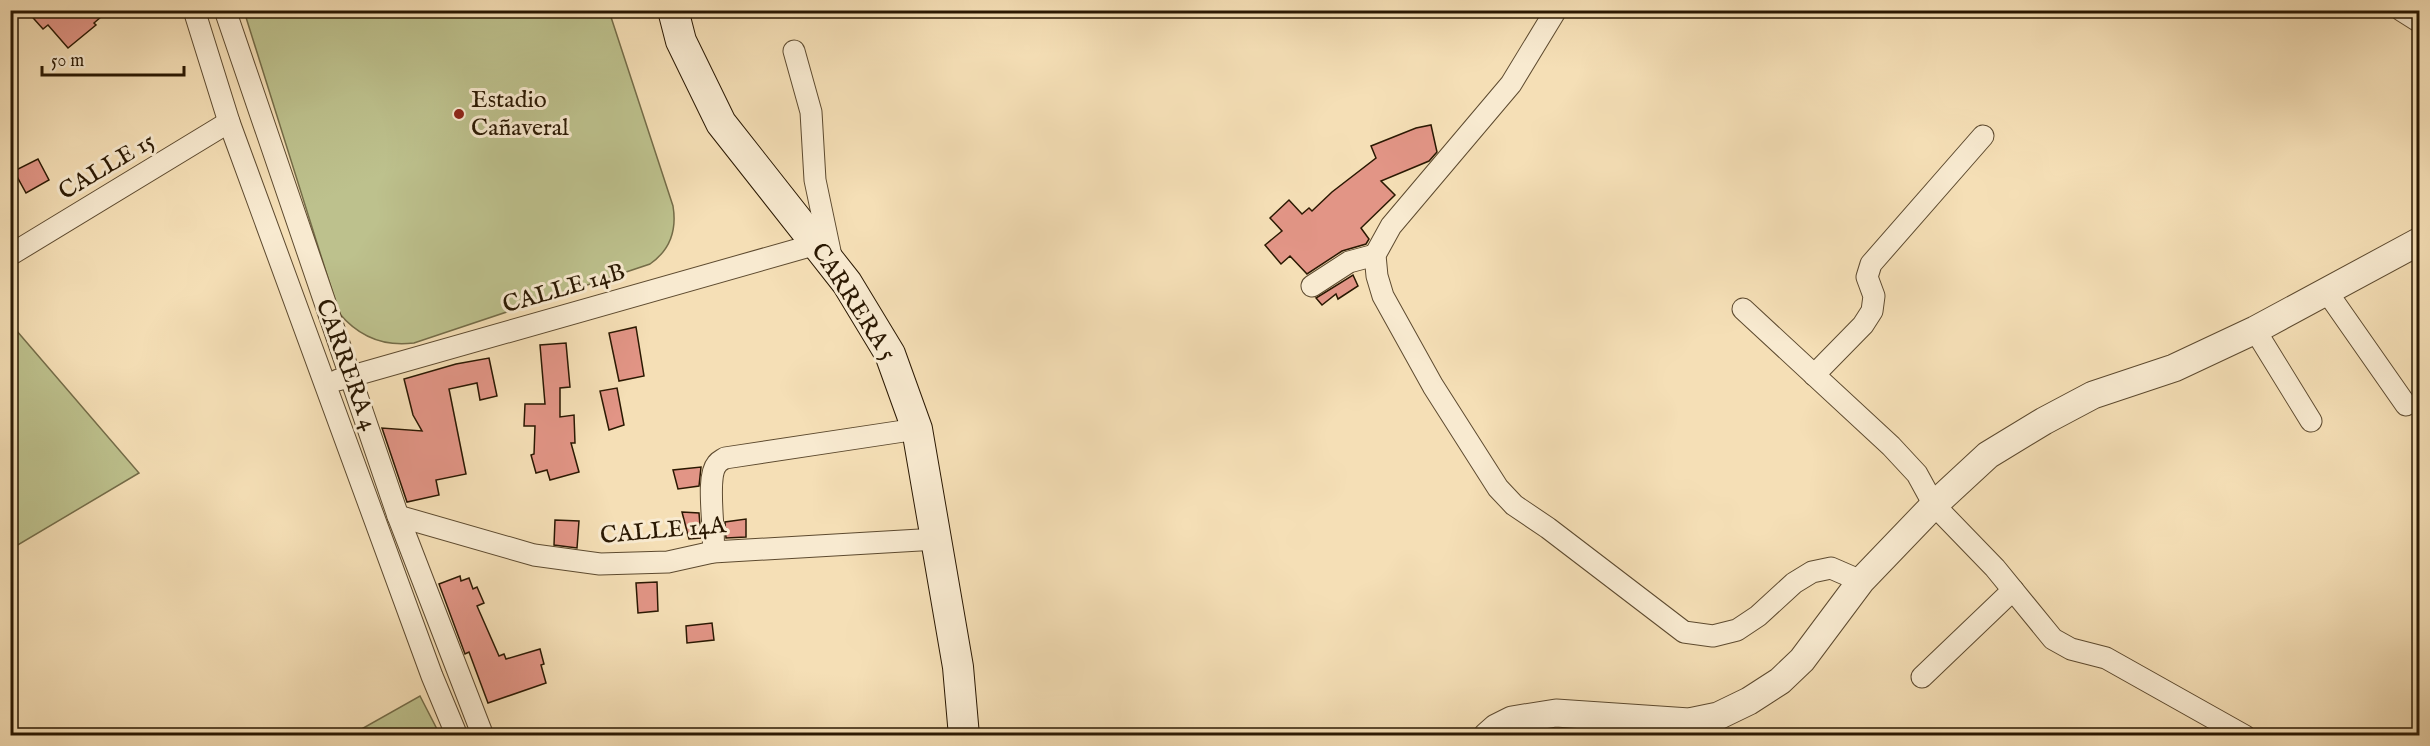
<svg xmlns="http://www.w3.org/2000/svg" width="2430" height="746" viewBox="0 0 2430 746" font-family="'IM FELL English',serif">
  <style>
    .green { fill: #bdc18d; stroke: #746c48; stroke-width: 1.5 }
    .building { fill: #e29586; stroke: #2a1802; stroke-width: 1.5 }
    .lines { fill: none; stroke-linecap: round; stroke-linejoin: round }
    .minor-casing { stroke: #5d4a2f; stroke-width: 23 }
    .tertiary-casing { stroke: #5d4a2f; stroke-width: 29 }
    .secondary-casing { stroke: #2a1802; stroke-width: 32 }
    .minor { stroke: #f8ead0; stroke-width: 21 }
    .tertiary { stroke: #f8ead0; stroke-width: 27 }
    .secondary { stroke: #f8ead0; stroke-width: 30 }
    .poi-dot { fill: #8f2418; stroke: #f8ead0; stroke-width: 2 }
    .labels { text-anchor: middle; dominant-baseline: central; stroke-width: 6; stroke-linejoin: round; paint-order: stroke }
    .poi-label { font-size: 24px; fill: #2a1802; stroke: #f8ead0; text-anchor: start }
    .street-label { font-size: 24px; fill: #2a1802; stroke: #f8ead0 }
  </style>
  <rect width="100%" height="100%" fill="#f5dfb6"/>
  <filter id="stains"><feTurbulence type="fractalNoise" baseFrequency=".00333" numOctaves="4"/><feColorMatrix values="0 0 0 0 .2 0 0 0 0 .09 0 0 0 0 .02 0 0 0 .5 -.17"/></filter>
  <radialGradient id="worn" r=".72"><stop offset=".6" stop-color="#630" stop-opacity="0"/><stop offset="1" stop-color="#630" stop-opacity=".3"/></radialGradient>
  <g class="green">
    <path d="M 244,11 L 609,11 L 673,206 C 677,230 670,250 650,264 L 414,343 C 383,347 359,337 339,313 Z"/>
    <path d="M 10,323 L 139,473 L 11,549 L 10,549 Z"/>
    <path d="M 420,696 L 440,735 L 350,735 L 351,735 Z"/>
  </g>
  <g class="building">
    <path d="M 26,10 L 109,10 L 94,23 L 96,25 L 68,48 L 48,25 L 43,29 Z"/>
    <path d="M 1431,125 L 1437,152 L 1429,161 L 1381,181 L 1395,195 L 1361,228 L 1369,239 L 1366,244 L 1342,251 L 1307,274 L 1290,256 L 1281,264 L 1265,245 L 1282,231 L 1270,218 L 1289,200 L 1302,214 L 1309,208 L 1312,211 L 1332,192 L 1376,158 L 1371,146 L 1416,128 Z"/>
    <path d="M 38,159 L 49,180 L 26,193 L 14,171 Z"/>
    <path d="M 1353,275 L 1358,286 L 1338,299 L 1336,294 L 1322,305 L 1316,298 Z"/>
    <path d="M 636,327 L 644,376 L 619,381 L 609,333 Z"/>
    <path d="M 566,343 L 570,387 L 560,388 L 560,417 L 574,415 L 575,443 L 571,443 L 579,472 L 550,480 L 547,470 L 536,473 L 531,455 L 534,454 L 535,426 L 524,426 L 525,404 L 545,404 L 540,345 Z"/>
    <path d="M 489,358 L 497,396 L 480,400 L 477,383 L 449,389 L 466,474 L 436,480 L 439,495 L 407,502 L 382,428 L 422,431 L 413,415 L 404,379 L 456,364 Z"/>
    <path d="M 617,388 L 624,425 L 609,430 L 600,391 Z"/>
    <path d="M 701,467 L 699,486 L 678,489 L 673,470 Z"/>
    <path d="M 682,512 L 699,513 L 701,538 L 689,539 Z"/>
    <path d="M 746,519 L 746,537 L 726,538 L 725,522 Z"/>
    <path d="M 555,520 L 579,521 L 577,548 L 554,545 Z"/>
    <path d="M 460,576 L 461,581 L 469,578 L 473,589 L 477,587 L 484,603 L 477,606 L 499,656 L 504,654 L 506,659 L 540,649 L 544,664 L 541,665 L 546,683 L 488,703 L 469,652 L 465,654 L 439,584 Z"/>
    <path d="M 657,582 L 658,611 L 638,613 L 636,583 Z"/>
    <path d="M 712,623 L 714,640 L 687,643 L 686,626 Z"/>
  </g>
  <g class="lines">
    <defs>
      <g id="minor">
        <path d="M 194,10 L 229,122 L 432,676 L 457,736"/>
        <path d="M 225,10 L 398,516 L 483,736"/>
        <path d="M 1556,10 L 1511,84 L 1391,226 L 1375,255 L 1377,276 L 1383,296 L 1433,386 L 1498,488 L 1514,505 L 1548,528 L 1684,632 L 1713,636 L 1737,630 L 1758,616 L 1794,583 L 1812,572 L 1831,568 L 1861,581"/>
        <path d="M 2401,10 L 2420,22"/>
        <path d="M 794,51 L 811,112 L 815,180 L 831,256"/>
        <path d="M 10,255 L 229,122"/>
        <path d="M 1312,286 L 1349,262 L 1375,255"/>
        <path d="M 2327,292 L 2406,405"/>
        <path d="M 1743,309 L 1891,446 L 1917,474 L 1934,505 L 1995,568 L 2053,639 L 2071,649 L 2106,658 L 2245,736"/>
        <path d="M 2255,330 L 2311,421"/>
        <path d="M 1814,375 L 1863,325 L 1872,311 L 1874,296 L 1867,277 L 1871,264 L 1983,136"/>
        <path d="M 338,380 L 817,244"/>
        <path d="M 398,516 L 534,555 L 600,564 L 668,562 L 713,552 L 937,539"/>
        <path d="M 713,552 C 716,532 705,478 717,464 C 719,461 722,460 725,458 L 917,429"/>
        <path d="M 1922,677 L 2013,590"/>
      </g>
      <path id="tertiary" d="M 1487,736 L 1496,728 L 1512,720 L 1556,713 L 1689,722 L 1718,716 L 1749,701 L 1780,681 L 1802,660 L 1861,581 L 1934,505 L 1988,455 L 2044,421 L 2093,395 L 2174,368 L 2255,330 L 2420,241"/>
      <path id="secondary" d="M 673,10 L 681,41 L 721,123 L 847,283 L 890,354 L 917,429 L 958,667 L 964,736"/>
    </defs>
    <use href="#minor" class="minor-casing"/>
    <use href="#tertiary" class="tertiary-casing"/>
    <use href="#secondary" class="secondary-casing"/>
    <use href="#minor" class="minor"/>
    <use href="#tertiary" class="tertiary"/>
    <use href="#secondary" class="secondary"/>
  </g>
  <circle class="poi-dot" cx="459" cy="114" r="6"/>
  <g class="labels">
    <g class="poi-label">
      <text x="471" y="100">Estadio<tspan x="471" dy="28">Cañaveral</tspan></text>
    </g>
    <g class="street-label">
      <text transform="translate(107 167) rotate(-31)">CALLE 15</text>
      <text transform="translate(564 289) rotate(-16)">CALLE 14B</text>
      <text transform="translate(853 302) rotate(57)">CARRERA 5</text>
      <text transform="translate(346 365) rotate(70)">CARRERA 4</text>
      <text transform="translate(663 531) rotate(-5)">CALLE 14A</text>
    </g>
  </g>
  <rect width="2430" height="746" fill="none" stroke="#f5dfb6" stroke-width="36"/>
  <rect x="12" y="12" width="2406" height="722" fill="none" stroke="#2a1802" stroke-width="3"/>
  <rect x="18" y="18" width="2394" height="710" fill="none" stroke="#2a1802" stroke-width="1.5"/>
  <path d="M42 66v9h142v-9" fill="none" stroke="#2a1802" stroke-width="3"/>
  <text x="51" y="66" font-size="18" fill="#2a1802" stroke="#f8ead0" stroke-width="4.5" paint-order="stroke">50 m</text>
  <rect width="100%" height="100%" filter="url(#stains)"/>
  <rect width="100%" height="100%" fill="url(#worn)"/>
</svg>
